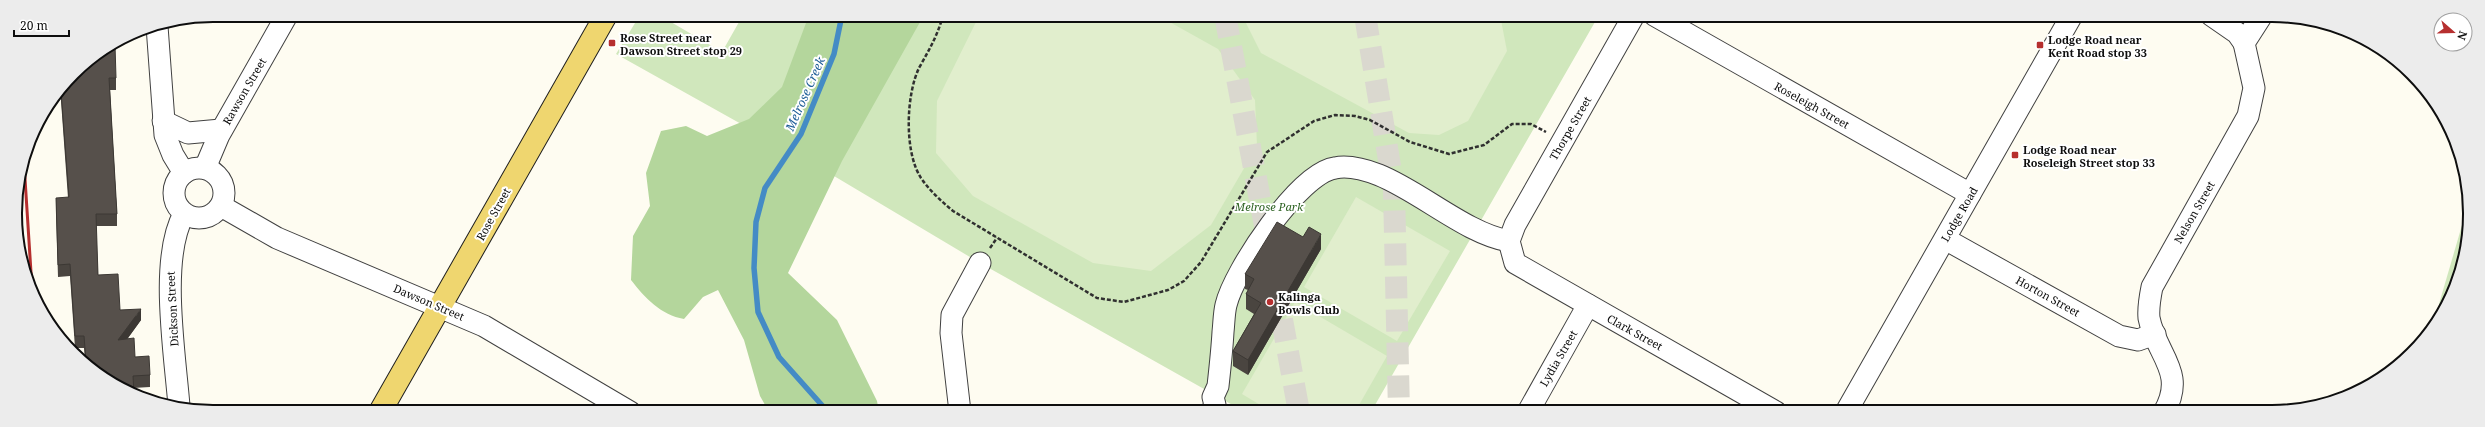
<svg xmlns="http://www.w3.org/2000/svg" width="2485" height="427" viewBox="0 0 2485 427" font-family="'Noto Serif',serif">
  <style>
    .green { fill: #d0e7bc }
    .forest { fill: #b4d69c }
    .pitch { fill: #e1eecd }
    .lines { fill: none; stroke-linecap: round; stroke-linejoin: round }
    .stream { stroke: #448bc5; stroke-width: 5.5 }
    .highway-tunnel { stroke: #dad8cf; stroke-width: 22; stroke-dasharray: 22 11; stroke-linecap: butt }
    .minor-casing { stroke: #414141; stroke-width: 23 }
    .major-casing { stroke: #1f1f1f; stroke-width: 24 }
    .path { stroke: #303030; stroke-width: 2.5; stroke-dasharray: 4 2; stroke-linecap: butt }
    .minor { stroke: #fff; stroke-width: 21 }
    .major { stroke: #efd66f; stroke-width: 22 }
    .rail { stroke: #b62f2f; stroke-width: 3 }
    .wall { fill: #4a4540 }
    .shaded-wall { fill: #3c3834 }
    .building { fill: #56504b; stroke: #3c3834 }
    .poi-dot { fill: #b62f2f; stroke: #fff; stroke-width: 1.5 }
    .labels { text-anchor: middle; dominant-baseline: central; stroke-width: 4; stroke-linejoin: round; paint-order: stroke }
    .poi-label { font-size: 11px; font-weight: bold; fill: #0e0e0e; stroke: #fff; text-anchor: start }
    .street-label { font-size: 11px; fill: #0e0e0e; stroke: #fff }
    .park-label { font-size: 11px; font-style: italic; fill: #2d6222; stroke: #fff }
    .water-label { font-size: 12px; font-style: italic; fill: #1f5e98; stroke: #fff }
    .rim { fill: none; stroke: #0e0e0e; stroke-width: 2 }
  </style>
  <rect width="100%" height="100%" fill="#fefcf1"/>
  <g class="green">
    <path d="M 640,15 L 659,15 L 722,52 L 743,15 L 1599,15 L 1371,412 L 1245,412 L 980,263 L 834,176 L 616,54 Z"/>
    <path d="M 2467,208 L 2470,227 L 2455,290 L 2438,315 L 2439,304 Z"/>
  </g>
  <path class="forest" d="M 809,15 L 924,15 L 842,161 L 788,273 L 837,320 L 877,401 L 879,412 L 769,412 L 760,396 L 744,340 L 718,290 L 703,297 L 684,319 C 661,315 645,298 631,280 L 633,236 L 650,206 L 646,173 L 661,131 L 686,126 L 707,136 L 749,119 L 782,87 Z"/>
  <g class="pitch">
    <path d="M 983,15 L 1157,15 L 1218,49 L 1255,100 L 1257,146 L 1211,225 L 1151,271 L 1093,263 L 973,196 L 936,153 L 937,101 L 978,18 Z"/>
    <path d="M 1242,15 L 1500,15 L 1507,51 L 1468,121 L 1439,135 L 1409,133 L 1261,53 Z"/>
    <path d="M 1356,197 L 1450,251 L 1397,341 L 1304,287 Z"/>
    <path d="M 1295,302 L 1387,356 L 1355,412 L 1272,412 L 1242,394 Z"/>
  </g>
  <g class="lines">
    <path class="stream" d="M 828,412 L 779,357 L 758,312 L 754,268 L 756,222 L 765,188 L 801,134 L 834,54 L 842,15"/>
    <g class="highway-tunnel">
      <path d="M 1225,15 L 1269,247"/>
      <path d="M 1365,15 L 1394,190 L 1399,412"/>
      <path d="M 1276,287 L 1299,412"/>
    </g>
    <defs>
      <g id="minor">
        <path d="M 1654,15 L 1970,194"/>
        <path d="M 2211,15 L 2237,33 L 2244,43"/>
        <path d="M 157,26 L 165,135 L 173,155 L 184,173"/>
        <path d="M 163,121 L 188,133 L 221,130"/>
        <circle cx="199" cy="193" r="25"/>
        <path d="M 205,168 L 219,135 L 287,15"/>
        <path d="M 221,206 L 277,238 L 484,326 L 630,412"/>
        <path d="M 1945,239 L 2119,336 L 2138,340 L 2155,334"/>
        <path d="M 1509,241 L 1515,263 L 1776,412"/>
        <path d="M 1509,241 L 1515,225 L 1634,15"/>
        <path d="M 179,406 C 175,354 159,258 184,214"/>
        <path d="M 960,412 L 951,333 L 952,315 L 980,263"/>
        <path d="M 1211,412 L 1215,405 L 1213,397 L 1218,386 C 1220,368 1222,350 1223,332 C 1224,323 1224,313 1226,305 C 1234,271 1299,173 1335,168 C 1349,165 1366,170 1379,175 C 1421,192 1467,234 1509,241"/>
        <path d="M 1528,412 L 1588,305"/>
        <path d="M 1846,412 L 2072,15"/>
        <path d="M 2164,412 C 2187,372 2156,355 2149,318 C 2148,308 2150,297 2152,287 L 2248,116 L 2254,88 L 2244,43 L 2262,15"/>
      </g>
      <path id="major" d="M 380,412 L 606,15"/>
    </defs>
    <use href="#minor" class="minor-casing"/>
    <use href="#major" class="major-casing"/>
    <g class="path">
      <path d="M 943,15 C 938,35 929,50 919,68 C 906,95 904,152 921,178 C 930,191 941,201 953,211 L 1097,298 L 1124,302 L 1168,290 L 1184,281 L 1201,262 L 1267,152 L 1314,121 L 1335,115 L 1355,116 L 1370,120 L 1410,142 L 1449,154 L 1484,145 L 1512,124 L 1531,124 L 1546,132"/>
      <path d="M 990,248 L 997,238"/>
    </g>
    <use href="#minor" class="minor"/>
    <use href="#major" class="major"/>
    <path class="rail" d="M 24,163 L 32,288"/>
  </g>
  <g class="wall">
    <path d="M 73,73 L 116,78 L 116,90 L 110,90 L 117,214 L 117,226 L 96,226 L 98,275 L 120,310 L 141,320 L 127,339 L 135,357 L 150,375 L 150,387 L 133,388 L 126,392 L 85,360 L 84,348 L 75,348 L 70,276 L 58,277 L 56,210 L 56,198 L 68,198 L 61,101 L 61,91 L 64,89 L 64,87 Z"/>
    <path d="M 1321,249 L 1248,375 L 1233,366 L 1233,351 L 1254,314 L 1246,309 L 1246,294 L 1248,290 L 1245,289 L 1245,274 Z"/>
  </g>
  <g class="shaded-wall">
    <path d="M 1321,234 L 1321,249 L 1248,375 L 1248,360 Z"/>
    <path d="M 141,309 L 141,320 L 118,352 L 118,340 Z"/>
  </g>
  <g class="building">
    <path d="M 115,45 L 116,78 L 109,78 L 117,214 L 96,214 L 98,275 L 118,274 L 120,310 L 141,309 L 118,340 L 134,338 L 135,357 L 149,356 L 150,375 L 133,376 L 134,394 L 126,392 L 86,361 L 84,336 L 75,336 L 70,264 L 58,265 L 56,198 L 69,197 L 61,91 L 62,90 L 65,89 L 65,86 L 73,73 Z"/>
    <path d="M 1277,222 L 1303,237 L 1309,227 L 1321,234 L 1248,360 L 1233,351 L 1261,303 L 1246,294 L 1254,279 L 1245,274 Z"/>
  </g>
  <g class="poi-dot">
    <rect x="608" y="39" width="8" height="8" rx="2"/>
    <rect x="2036" y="41" width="8" height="8" rx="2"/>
    <rect x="2011" y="151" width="8" height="8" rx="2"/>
    <circle cx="1270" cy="302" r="4"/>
  </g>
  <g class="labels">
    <g class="poi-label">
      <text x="620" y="37">Rose Street near<tspan x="620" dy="13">Dawson Street stop 29</tspan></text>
      <text x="2048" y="39">Lodge Road near<tspan x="2048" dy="13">Kent Road stop 33</tspan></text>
      <text x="2023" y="149">Lodge Road near<tspan x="2023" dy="13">Roseleigh Street stop 33</tspan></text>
      <text x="1278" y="296">Kalinga<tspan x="1278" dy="13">Bowls Club</tspan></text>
    </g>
    <g class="street-label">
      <text transform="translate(244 91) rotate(-60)">Rawson Street</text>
      <text transform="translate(1812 105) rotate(29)">Roseleigh Street</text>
      <text transform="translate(1570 128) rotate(-60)">Thorpe Street</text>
      <text transform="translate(2194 212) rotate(-60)">Nelson Street</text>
      <text transform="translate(493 214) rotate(-61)">Rose Street</text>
      <text transform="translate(1959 214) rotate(-60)">Lodge Road</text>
      <text transform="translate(2048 296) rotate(29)">Horton Street</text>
      <text transform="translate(429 302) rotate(23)">Dawson Street</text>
      <text transform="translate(172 309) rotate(-93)">Dickson Street</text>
      <text transform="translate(1635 332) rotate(29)">Clark Street</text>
      <text transform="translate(1558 358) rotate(-60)">Lydia Street</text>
    </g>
    <g class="park-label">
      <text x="1269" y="206">Melrose Park</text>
    </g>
    <g class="water-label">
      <text transform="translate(805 94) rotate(-66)">Melrose Creek</text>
    </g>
  </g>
  <path d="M0 0H2485V427H0ZM213 22H2272A191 191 0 0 1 2463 213V214A191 191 0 0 1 2272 405H213A191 191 0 0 1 22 214V213A191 191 0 0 1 213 22Z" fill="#ececec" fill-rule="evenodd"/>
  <path class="rim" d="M213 22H2272A191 191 0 0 1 2463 213V214A191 191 0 0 1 2272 405H213A191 191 0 0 1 22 214V213A191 191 0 0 1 213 22Z"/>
  <g transform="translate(2453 32) rotate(110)"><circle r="19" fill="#ffffff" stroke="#9f9f9f"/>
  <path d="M0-3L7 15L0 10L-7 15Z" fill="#b62f2f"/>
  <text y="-6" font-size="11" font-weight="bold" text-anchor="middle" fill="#0e0e0e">N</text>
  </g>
  <path d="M14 30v6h55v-6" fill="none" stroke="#0e0e0e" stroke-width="2"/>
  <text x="20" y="30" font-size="12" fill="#0e0e0e" stroke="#ffffff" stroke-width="3" paint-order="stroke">20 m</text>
</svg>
